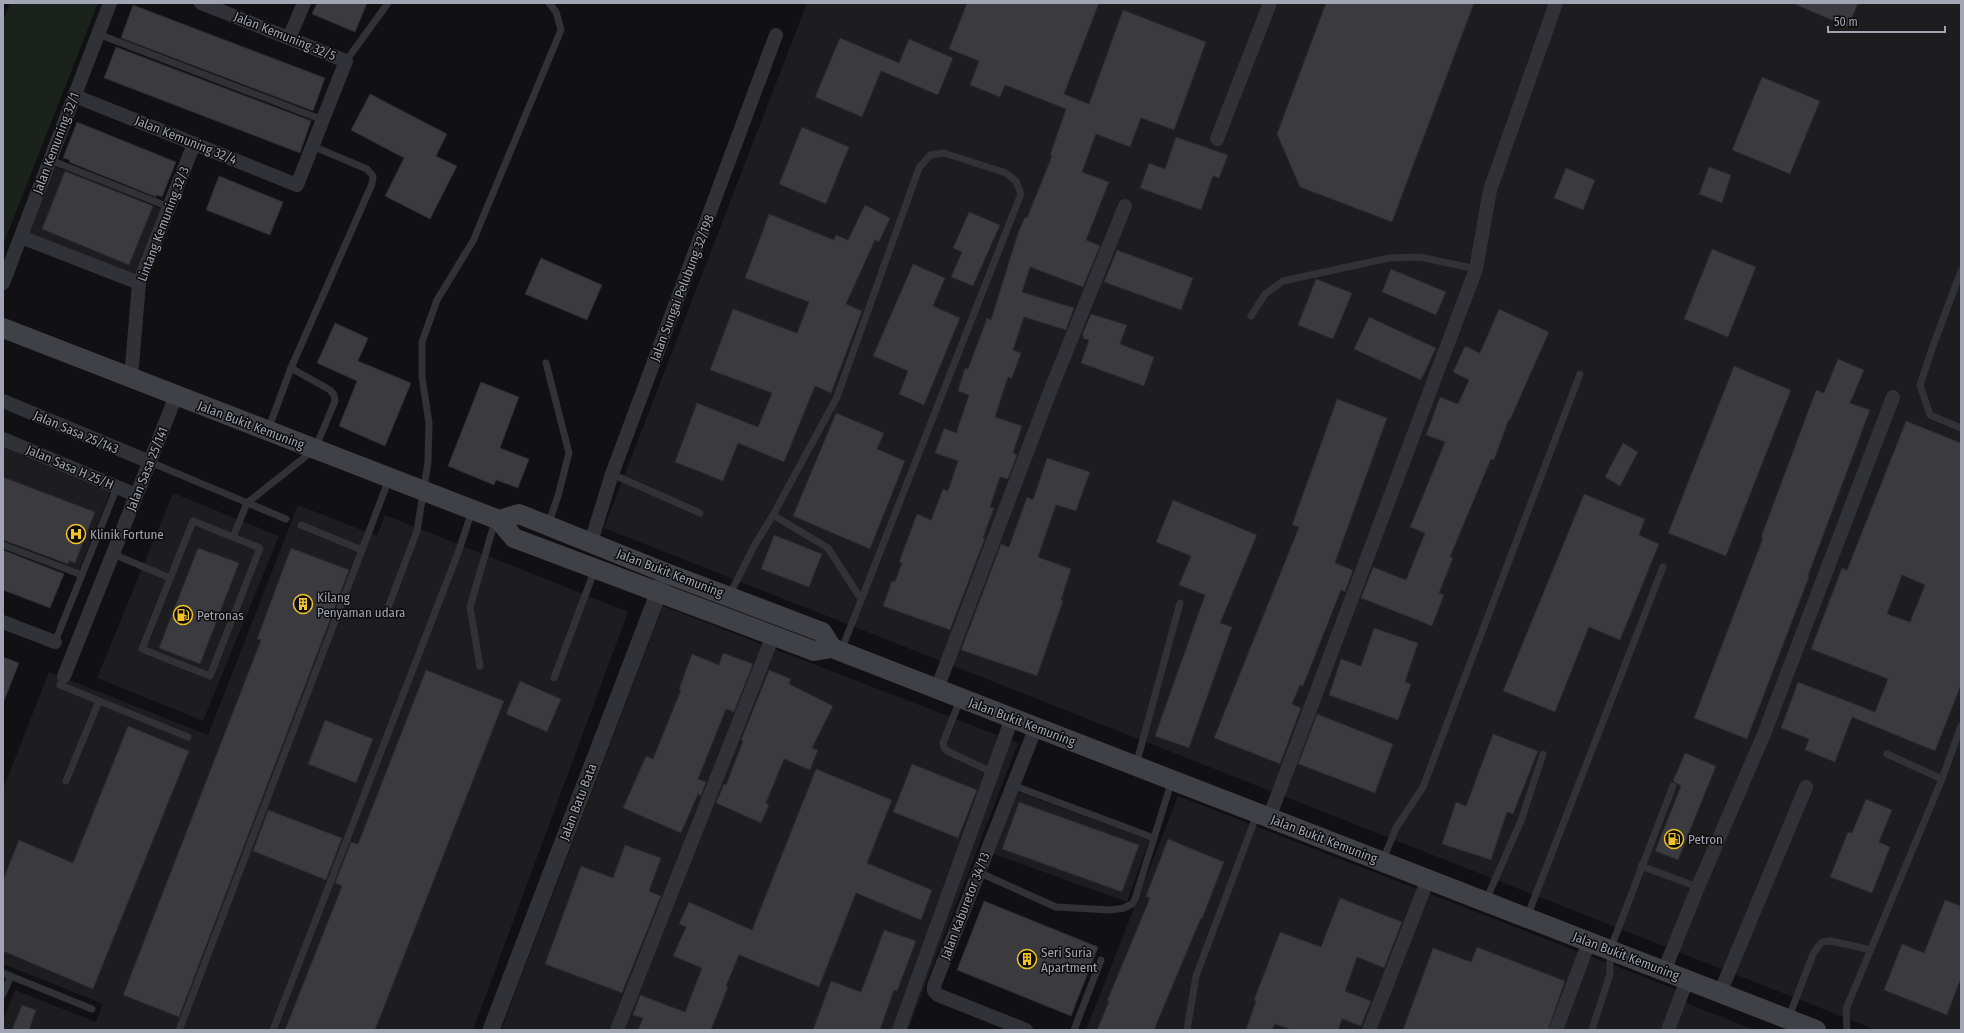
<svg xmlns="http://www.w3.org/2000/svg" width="1964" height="1033" viewBox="0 0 1964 1033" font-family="'Fira Sans Condensed',sans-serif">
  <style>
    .built { fill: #1d1d1f }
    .green { fill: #1b221c }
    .building { fill: #3b3a3f; stroke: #2b2a2e; fill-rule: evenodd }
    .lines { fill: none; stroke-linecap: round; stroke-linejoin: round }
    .service { stroke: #313237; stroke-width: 7 }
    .minor { stroke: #313237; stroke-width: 14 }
    .tertiary { stroke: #313237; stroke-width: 17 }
    .secondary { stroke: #3f4147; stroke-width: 20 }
    .labels { text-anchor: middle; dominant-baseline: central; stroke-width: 3; stroke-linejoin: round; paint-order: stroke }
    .street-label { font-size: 13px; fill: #a2a5b3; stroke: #0c0c0d }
    .poi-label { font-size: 13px; fill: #a2a5b3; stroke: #0c0c0d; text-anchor: start }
  </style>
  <rect width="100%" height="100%" fill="#111012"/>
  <g class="built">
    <path d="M 807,3 L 1961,3 L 1961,1030 L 1876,1030 L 604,528 Z"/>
    <path d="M 53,166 L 162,209 L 134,276 L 28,233 Z"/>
    <path d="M 3,445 L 111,490 L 79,570 L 3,540 Z"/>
    <path d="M 173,493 L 279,536 L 203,721 L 97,678 Z"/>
    <path d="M 298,505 L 377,536 L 385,515 L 628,612 L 473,1030 L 3,1030 L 3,1021 L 15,990 L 96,1022 L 103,1004 L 3,964 L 3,789 L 49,672 L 208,735 Z"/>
    <path d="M 663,606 L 1018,743 L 908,1030 L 501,1030 Z"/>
    <path d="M 1016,791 L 1149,840 L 1127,902 L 991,853 Z"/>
    <path d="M 1178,796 L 1677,990 L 1661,1030 L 1086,1030 Z"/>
    <path d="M 1684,1002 L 1755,1030 L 1674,1030 Z"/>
  </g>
  <path class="green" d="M 10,3 L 98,3 L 3,245 L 3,21 Z"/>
  <g class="building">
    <path d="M 317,3 L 367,3 L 355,32 L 312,14 Z"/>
    <path d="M 967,3 L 1099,3 L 1064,94 L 1089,104 L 1123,10 L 1206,42 L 1174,130 L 1141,118 L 1130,147 L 1096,134 L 1082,172 L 1109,182 L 1086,240 L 1100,246 L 1083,287 L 1030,267 L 1022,292 L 1074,308 L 1066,330 L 1024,317 L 1013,350 L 1021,353 L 1012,378 L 1008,377 L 995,417 L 1022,426 L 1013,453 L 1017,455 L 1008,479 L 1000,477 L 990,507 L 994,508 L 983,538 L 985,538 L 950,630 L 883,606 L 892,581 L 895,582 L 902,563 L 899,562 L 917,514 L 931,520 L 943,489 L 948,491 L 958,461 L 935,453 L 944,428 L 956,433 L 969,395 L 958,391 L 965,368 L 968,369 L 987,318 L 991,320 L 1018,233 L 1025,217 L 1027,218 L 1052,156 L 1050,155 L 1066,109 L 1005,85 L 1000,97 L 970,85 L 979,61 L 949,49 Z"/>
    <path d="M 1326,3 L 1474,3 L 1392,222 L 1300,187 L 1277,134 Z"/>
    <path d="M 1792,3 L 1858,3 L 1848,27 Z"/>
    <path d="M 133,5 L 325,78 L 313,111 L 121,38 Z"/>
    <path d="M 840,38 L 899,63 L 909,39 L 953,58 L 938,95 L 881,71 L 862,117 L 815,97 Z"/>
    <path d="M 116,47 L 309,120 L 311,121 L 300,153 L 104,78 Z"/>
    <path d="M 1762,77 L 1820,101 L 1790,174 L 1732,150 Z"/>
    <path d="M 370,94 L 447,134 L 436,156 L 457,166 L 430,219 L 385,196 L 404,158 L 351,130 Z"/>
    <path d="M 77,122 L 176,162 L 162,197 L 157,195 L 156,197 L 69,162 L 70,160 L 63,158 Z"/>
    <path d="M 802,127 L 849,147 L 826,204 L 779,184 Z"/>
    <path d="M 1176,137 L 1228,155 L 1219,178 L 1213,176 L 1201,210 L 1140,188 L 1149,163 L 1165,169 Z"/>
    <path d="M 1709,167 L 1731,175 L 1722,203 L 1699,194 Z"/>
    <path d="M 1566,168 L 1595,180 L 1583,210 L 1554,198 Z"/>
    <path d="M 65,171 L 153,206 L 129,265 L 42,229 Z"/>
    <path d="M 219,176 L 283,202 L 270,235 L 206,210 Z"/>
    <path d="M 865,205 L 890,218 L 879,242 L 875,240 L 846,304 L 862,311 L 831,393 L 815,386 L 784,462 L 738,443 L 723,481 L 675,462 L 697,403 L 758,427 L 772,393 L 710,370 L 733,309 L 797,333 L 809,302 L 745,278 L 769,214 L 834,240 L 836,235 L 848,240 Z"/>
    <path d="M 969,212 L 1000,225 L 973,286 L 951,277 L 962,252 L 953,248 Z"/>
    <path d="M 1712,249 L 1756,267 L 1728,337 L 1684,319 Z"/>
    <path d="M 1117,250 L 1193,278 L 1181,310 L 1104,282 Z"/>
    <path d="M 541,258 L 602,285 L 587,320 L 525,294 Z"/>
    <path d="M 913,264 L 945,278 L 933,306 L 960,318 L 924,405 L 899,394 L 908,371 L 873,356 Z"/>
    <path d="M 1391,269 L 1446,292 L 1436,315 L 1382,292 Z"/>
    <path d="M 1316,279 L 1352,293 L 1333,339 L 1298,325 Z"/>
    <path d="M 1499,309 L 1549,332 L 1510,420 L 1509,419 L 1494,460 L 1491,459 L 1450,557 L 1453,558 L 1439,593 L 1444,595 L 1432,626 L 1361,598 L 1373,567 L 1406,580 L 1425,533 L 1410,527 L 1445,442 L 1426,435 L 1440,397 L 1458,404 L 1469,380 L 1453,372 L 1465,346 L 1480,353 Z"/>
    <path d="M 1091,314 L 1127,325 L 1120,344 L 1154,357 L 1144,386 L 1081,363 L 1089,340 L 1083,338 L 1084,336 L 1082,335 Z"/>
    <path d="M 1369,317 L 1436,348 L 1421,380 L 1354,349 Z"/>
    <path d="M 335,323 L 368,338 L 358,361 L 411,383 L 385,446 L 339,426 L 357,381 L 317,363 Z"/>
    <path d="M 1838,359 L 1864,370 L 1850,403 L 1870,410 L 1808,576 L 1809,577 L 1747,739 L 1694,718 L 1763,538 L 1761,537 L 1816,390 L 1824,393 Z"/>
    <path d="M 1734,366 L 1791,390 L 1726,556 L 1668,533 Z"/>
    <path d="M 481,382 L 519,397 L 500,448 L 529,459 L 518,488 L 496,480 L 494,485 L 448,466 Z"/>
    <path d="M 1337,399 L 1387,418 L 1335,563 L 1353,570 L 1345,592 L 1341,590 L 1303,686 L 1300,685 L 1292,704 L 1301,708 L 1280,764 L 1214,738 L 1299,527 L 1292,525 Z"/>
    <path d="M 836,413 L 884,433 L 877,449 L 905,461 L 870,549 L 793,516 Z"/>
    <path d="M 1906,421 L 1961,443 L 1961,685 L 1935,751 L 1852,717 L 1835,762 L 1805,750 L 1809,739 L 1781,728 L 1798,682 L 1875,712 L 1888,679 L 1811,649 L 1842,568 L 1847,570 ZM 1902,575 L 1925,585 L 1910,622 L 1887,614 Z"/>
    <path d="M 1623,443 L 1638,452 L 1620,486 L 1605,477 Z"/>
    <path d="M 1047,458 L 1090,472 L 1076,511 L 1056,505 L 1038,557 L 1071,569 L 1061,600 L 1063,601 L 1037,676 L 961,650 L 1001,544 L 1009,547 L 1027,497 L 1033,500 Z"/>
    <path d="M 3,477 L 95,512 L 75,563 L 69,561 L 68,564 L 3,540 Z"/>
    <path d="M 1584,494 L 1645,519 L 1639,535 L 1659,544 L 1620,640 L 1589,627 L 1555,712 L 1503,691 Z"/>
    <path d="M 1173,500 L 1257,535 L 1220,623 L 1232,627 L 1189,748 L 1155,736 L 1205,595 L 1179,585 L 1191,556 L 1156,542 Z"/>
    <path d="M 774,535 L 822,554 L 809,587 L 761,569 Z"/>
    <path d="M 198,548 L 239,563 L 200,664 L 159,648 Z"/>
    <path d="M 291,548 L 349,570 L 179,1017 L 123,995 L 261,640 L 257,639 Z"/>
    <path d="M 3,550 L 64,574 L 50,608 L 3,590 Z"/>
    <path d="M 1374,628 L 1418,643 L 1405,682 L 1411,684 L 1398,720 L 1329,695 L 1341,659 L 1361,666 Z"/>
    <path d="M 723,653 L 753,664 L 734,712 L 726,709 L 698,779 L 706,782 L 701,796 L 698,794 L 681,833 L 623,808 L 646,756 L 653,759 L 681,690 L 679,689 L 692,654 L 719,665 Z"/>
    <path d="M 3,657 L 19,663 L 4,701 L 3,701 Z"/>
    <path d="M 426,670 L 504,701 L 375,1030 L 285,1030 L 342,886 L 335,883 L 351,842 L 358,844 Z"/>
    <path d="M 769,670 L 791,679 L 789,684 L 833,706 L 812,748 L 818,750 L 810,770 L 784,759 L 766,803 L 769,805 L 761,823 L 716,803 L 724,784 L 726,785 L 743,741 L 741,740 Z"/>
    <path d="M 520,681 L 561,699 L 547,732 L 506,714 Z"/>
    <path d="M 1317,714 L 1393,744 L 1375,793 L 1298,764 Z"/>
    <path d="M 325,720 L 373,739 L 356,783 L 308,764 Z"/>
    <path d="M 128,726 L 189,751 L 93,989 L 3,951 L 3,880 L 19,840 L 73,863 Z"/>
    <path d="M 1493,734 L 1538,751 L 1513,814 L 1507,812 L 1491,860 L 1442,844 L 1456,802 L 1466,806 Z"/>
    <path d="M 1685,753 L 1716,766 L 1678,860 L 1655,851 L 1681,786 L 1673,781 Z"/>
    <path d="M 912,764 L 977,790 L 958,838 L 893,812 Z"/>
    <path d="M 816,769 L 892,800 L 867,863 L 932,890 L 921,920 L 856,893 L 819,987 L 739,955 L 726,986 L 728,987 L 711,1030 L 638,1030 L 643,1018 L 633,1015 L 640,995 L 685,1012 L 702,968 L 673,956 L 686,927 L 679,924 L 689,902 L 752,930 Z"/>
    <path d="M 1866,799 L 1892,810 L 1879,842 L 1890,847 L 1872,893 L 1830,877 L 1848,832 L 1852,833 Z"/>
    <path d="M 1019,802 L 1139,845 L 1122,892 L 1002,849 Z"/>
    <path d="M 268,810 L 342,838 L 326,880 L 253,851 Z"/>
    <path d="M 1168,839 L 1224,862 L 1202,919 L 1201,918 L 1154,1030 L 1097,1030 L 1109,1001 L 1107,1001 L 1150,898 L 1146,896 Z"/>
    <path d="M 625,845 L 661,858 L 649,891 L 661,896 L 622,993 L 545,964 L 581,866 L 613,878 Z"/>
    <path d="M 1340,898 L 1402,922 L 1384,968 L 1357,957 L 1345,991 L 1371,1001 L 1361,1026 L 1342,1019 L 1338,1030 L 1292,1030 L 1275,1024 L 1272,1030 L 1246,1030 L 1256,1001 L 1254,1000 L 1280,932 L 1321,947 Z"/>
    <path d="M 1945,900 L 1961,906 L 1961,978 L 1947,1015 L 1884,990 L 1902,944 L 1924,953 Z"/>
    <path d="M 984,901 L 1098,947 L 1071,1016 L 957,970 Z"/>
    <path d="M 884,930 L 916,941 L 897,991 L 894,990 L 880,1030 L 813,1030 L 831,981 L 861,992 Z"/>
    <path d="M 1477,947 L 1565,981 L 1548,1030 L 1403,1030 L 1433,948 L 1471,962 Z"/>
    <path d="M 22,1005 L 36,1010 L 29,1030 L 12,1030 Z"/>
  </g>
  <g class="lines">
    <g class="service">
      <path d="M 98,34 L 323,120"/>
      <path d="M 346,61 L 388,3"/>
      <path d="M 50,160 L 169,207"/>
      <path d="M 1961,271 L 1933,346 L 1920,385 L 1930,415 L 1961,428"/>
      <path d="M 1251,316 L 1265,294 L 1283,281 L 1389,258 L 1420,257 L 1476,269"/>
      <path d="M 546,363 L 569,453 L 558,496 L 548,525"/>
      <path d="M 268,430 L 291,368 L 372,184 L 373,176 L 367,169 L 312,146"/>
      <path d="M 150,462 L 286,519"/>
      <path d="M 612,474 L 700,513"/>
      <path d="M 773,515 L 828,548 L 861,599"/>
      <path d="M 193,521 L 260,548 L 210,676 L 142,649 Z"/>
      <path d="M 301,525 L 362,550"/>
      <path d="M 233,537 L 247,503 L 315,449 L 335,401 L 334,395 L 330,390 L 291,368"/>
      <path d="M 3,545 L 82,575"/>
      <path d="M 113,554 L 170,578"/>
      <path d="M 729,596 L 754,546 L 773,515 L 837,397 L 919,168 L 930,155 L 944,153 L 1006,173 L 1016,181 L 1021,194 L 841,651"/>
      <path d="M 389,605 L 417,531 L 428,462 L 429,423 L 422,377 L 422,342 L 437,300 L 473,241 L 561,30 L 556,12 L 549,3"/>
      <path d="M 55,642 L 117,487"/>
      <path d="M 480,666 L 470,607 L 495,521"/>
      <path d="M 64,676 L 60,685 L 188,737"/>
      <path d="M 554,678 L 595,569"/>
      <path d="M 960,700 L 943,743 L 944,748 L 947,751 L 992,772"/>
      <path d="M 1136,765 L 1180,603"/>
      <path d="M 1942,779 L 1961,726"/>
      <path d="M 66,781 L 99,701"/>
      <path d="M 1012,785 L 1154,838 L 1172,780"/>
      <path d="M 1383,860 L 1396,828 L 1423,787 L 1580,374"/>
      <path d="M 1641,866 L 1698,887"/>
      <path d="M 978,872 L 1056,907 L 1111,910 L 1124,908 L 1132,904 L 1135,899 L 1154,838"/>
      <path d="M 1486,900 L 1521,821 L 1543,754"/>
      <path d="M 1527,917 L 1663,567"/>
      <path d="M 3,973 L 92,1009"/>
      <path d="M 3,994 L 11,976"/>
      <path d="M 1788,1019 L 1814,952 L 1822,942 L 1831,941 L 1871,950"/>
      <path d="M 180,1028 L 389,479"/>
      <path d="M 273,1030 L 458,553 L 472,511"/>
      <path d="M 1074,1030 L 1101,960"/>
      <path d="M 1187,1030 L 1196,976 L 1257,814"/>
      <path d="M 1592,1030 L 1610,974 L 1610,950 L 1673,786"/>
      <path d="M 1847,1030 L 1846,1009 L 1942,779 L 1887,754"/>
    </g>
    <g class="minor">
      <path d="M 289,38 L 304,3"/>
      <path d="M 75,96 L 297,185 L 346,61 L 201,3"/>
      <path d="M 1217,139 L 1270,3"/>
      <path d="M 21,237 L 139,283"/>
      <path d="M 3,283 L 110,3"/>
      <path d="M 131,378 L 139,283 L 194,144"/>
      <path d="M 3,401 L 150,462"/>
      <path d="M 3,439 L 136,495"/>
      <path d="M 591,542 L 612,474 L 776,35"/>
      <path d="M 3,622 L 55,642"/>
      <path d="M 64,676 L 176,396"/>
      <path d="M 937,689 L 1049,394 L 1125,206"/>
      <path d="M 1269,818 L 1476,269 L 1490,190 L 1556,3"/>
      <path d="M 1664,971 L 1698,887 L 1764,734 L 1893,397"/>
      <path d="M 1720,993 L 1806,787"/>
      <path d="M 617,1030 L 773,636"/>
      <path d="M 899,1030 L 1012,718"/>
      <path d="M 1026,1030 L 938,995 L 934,991 L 934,986 L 1036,727"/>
      <path d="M 1369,1030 L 1428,879"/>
      <path d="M 1556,1030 L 1589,942"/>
      <path d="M 1668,1030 L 1687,980"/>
    </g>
    <path class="tertiary" d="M 491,1030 L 666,573"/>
    <g class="secondary">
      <path d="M 3,328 L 499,520 L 514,538 L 814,651 L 832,648 L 1816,1030"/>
      <path d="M 499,520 L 519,514 L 666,573 L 822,632 L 832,648"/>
    </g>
  </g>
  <defs>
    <symbol id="hospital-ring" viewBox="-11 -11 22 22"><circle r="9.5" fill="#0c0c0d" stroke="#f3c327" stroke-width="1.5"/><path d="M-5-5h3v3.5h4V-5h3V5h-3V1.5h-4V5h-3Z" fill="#f3c327"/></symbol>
    <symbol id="building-ring" viewBox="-11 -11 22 22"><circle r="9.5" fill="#0c0c0d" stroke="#f3c327" stroke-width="1.5"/><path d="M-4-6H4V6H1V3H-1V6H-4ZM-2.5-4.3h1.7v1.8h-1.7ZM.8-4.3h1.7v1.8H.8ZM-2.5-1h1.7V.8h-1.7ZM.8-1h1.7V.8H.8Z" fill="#f3c327"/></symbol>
    <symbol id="fuel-ring" viewBox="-11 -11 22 22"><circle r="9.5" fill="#0c0c0d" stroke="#f3c327" stroke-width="1.5"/><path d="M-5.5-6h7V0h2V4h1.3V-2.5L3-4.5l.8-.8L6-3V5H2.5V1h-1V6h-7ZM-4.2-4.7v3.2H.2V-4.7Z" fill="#f3c327"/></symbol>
  </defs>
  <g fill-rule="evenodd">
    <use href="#hospital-ring" x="65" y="523" width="22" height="22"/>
    <use href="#building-ring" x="292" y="593" width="22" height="22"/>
    <use href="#fuel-ring" x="172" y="604" width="22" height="22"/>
    <use href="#fuel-ring" x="1663" y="828" width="22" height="22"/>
    <use href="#building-ring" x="1016" y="948" width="22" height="22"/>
  </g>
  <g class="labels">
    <g class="street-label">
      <text transform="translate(285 36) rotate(22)">Jalan Kemuning 32/5</text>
      <text transform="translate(186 140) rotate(22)">Jalan Kemuning 32/4</text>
      <text transform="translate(56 143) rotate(-69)">Jalan Kemuning 32/1</text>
      <text transform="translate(163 224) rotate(-69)">Lintang Kemuning 32/3</text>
      <text transform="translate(682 288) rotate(-69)">Jalan Sungai Pelubung 32/198</text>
      <text transform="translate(251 425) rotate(21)">Jalan Bukit Kemuning</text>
      <text transform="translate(76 432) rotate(23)">Jalan Sasa 25/143</text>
      <text transform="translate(70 467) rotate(23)">Jalan Sasa H 25/H</text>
      <text transform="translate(147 469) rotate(-68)">Jalan Sasa 25/141</text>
      <text transform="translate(670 573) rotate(21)">Jalan Bukit Kemuning</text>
      <text transform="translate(1022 722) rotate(21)">Jalan Bukit Kemuning</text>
      <text transform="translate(578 802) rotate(-69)">Jalan Batu Bata</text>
      <text transform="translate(1324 839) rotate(21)">Jalan Bukit Kemuning</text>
      <text transform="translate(965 906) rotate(-69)">Jalan Kaburetor 34/13</text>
      <text transform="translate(1626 956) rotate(21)">Jalan Bukit Kemuning</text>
    </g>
    <g class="poi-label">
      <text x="90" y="534">Klinik Fortune</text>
      <text x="317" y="597">Kilang<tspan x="317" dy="15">Penyaman udara</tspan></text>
      <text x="197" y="615">Petronas</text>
      <text x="1688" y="839">Petron</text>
      <text x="1041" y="952">Seri Suria<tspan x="1041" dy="15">Apartment</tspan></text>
    </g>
  </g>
  <rect width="1964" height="1033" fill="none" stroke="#a2a5b3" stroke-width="8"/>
  <path d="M1828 26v6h117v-6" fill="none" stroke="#a2a5b3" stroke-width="2"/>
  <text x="1834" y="26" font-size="12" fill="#a2a5b3" stroke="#0c0c0d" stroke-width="3" paint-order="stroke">50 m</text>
</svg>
